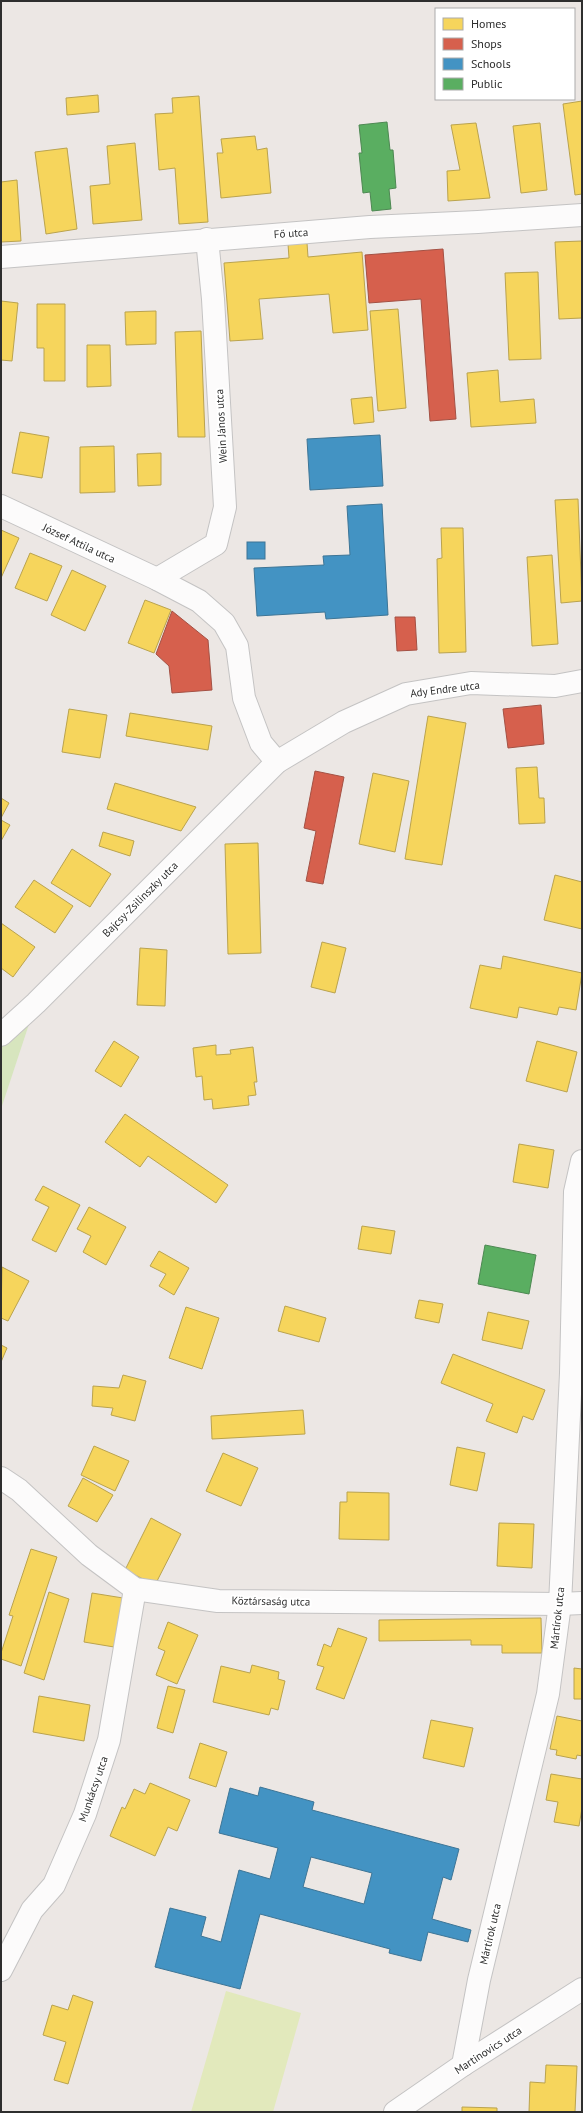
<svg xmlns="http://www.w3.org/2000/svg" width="583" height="2113" viewBox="0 0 583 2113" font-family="'PT Sans',sans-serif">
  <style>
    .green { fill: #d7e5be }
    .pitch { fill: #e2e9bc }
    .homes { fill: #f6d55c; stroke: #baa34e }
    .shops { fill: #d6604d; stroke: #a45144 }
    .schools { fill: #4393c3; stroke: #3d7596; fill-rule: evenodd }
    .public { fill: #5aae61; stroke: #4d8852 }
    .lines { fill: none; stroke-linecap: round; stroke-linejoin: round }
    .street-casing { stroke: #c4c3c3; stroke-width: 24 }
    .secondary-casing { stroke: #c4c3c3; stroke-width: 24 }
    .street { stroke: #fcfbfb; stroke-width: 22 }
    .secondary { stroke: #fcfbfb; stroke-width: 22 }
    .labels { text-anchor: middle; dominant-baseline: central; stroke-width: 4; stroke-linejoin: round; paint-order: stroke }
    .street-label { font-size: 11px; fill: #2e2e2e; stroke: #fff }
  </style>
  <rect width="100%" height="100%" fill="#ece7e4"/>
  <path class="green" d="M 31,1018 L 1,1109 L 1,1046 Z"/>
  <path class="pitch" d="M 226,1991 L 301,2013 L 273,2112 L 191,2112 Z"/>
  <g class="homes">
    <path d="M 98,95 L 99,112 L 67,115 L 66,98 Z"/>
    <path d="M 199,96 L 208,222 L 179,224 L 175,168 L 159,170 L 155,114 L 173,113 L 172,98 Z"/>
    <path d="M 582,101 L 582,194 L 575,195 L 563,104 Z"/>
    <path d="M 476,123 L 490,198 L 448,201 L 447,171 L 460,170 L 451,125 Z"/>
    <path d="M 540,123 L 547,190 L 521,193 L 513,126 Z"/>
    <path d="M 255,136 L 257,150 L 267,148 L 271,193 L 221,198 L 217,153 L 223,153 L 221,139 Z"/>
    <path d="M 135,143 L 142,220 L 93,224 L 90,186 L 110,184 L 107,146 Z"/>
    <path d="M 67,148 L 77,229 L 46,234 L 35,152 Z"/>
    <path d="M 17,180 L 21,241 L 1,242 L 1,182 Z"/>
    <path d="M 582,241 L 582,318 L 559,319 L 555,242 Z"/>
    <path d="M 307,243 L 308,257 L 362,252 L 368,330 L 333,333 L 329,294 L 259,299 L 263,339 L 230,341 L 224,263 L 289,258 L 288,244 Z"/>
    <path d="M 538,272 L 541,359 L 509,360 L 505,273 Z"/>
    <path d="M 1,301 L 18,303 L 12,361 L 1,360 Z"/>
    <path d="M 37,304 L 65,304 L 65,381 L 44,381 L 44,348 L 37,348 Z"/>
    <path d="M 398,309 L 406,408 L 378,411 L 370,311 Z"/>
    <path d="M 156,311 L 156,344 L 126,345 L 125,312 Z"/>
    <path d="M 201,331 L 205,437 L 178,437 L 175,332 Z"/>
    <path d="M 87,345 L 110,345 L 111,386 L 87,387 Z"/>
    <path d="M 498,370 L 500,402 L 534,399 L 536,423 L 471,427 L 467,373 Z"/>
    <path d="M 372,397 L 374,422 L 354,424 L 351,399 Z"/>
    <path d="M 20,432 L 49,437 L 42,478 L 12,473 Z"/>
    <path d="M 114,446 L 115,492 L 80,493 L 80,447 Z"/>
    <path d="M 161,453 L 161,485 L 138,486 L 137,454 Z"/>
    <path d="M 578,499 L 582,601 L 561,603 L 555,500 Z"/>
    <path d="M 441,528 L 463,528 L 466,652 L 439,653 L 437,559 L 442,558 Z"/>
    <path d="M 1,530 L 19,538 L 1,578 Z"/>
    <path d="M 30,553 L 62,566 L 47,601 L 15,588 Z"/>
    <path d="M 552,555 L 558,644 L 532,646 L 527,557 Z"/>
    <path d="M 72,570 L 106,586 L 85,631 L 51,615 Z"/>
    <path d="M 145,600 L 171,610 L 154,653 L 128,643 Z"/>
    <path d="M 69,709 L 107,715 L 100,758 L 62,752 Z"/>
    <path d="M 130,713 L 212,726 L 208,750 L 126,736 Z"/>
    <path d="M 428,716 L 466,723 L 442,865 L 405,859 Z"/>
    <path d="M 537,767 L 539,798 L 544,798 L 545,823 L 519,824 L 516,768 Z"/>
    <path d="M 373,773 L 409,781 L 395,852 L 359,844 Z"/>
    <path d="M 115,783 L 196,807 L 181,831 L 107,809 Z"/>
    <path d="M 1,798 L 9,803 L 1,818 Z"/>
    <path d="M 1,820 L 10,825 L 1,841 Z"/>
    <path d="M 103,832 L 134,841 L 130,856 L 99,846 Z"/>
    <path d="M 258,843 L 261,953 L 228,954 L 225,844 Z"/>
    <path d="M 72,849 L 111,874 L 90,907 L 51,883 Z"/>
    <path d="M 555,875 L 582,882 L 582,929 L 544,920 Z"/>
    <path d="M 34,880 L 73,906 L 55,933 L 15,907 Z"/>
    <path d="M 1,923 L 35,947 L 13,977 L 1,968 Z"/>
    <path d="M 322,942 L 346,948 L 335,993 L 311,987 Z"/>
    <path d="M 140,948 L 167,950 L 165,1006 L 137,1005 Z"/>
    <path d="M 503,956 L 582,973 L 576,1010 L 559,1007 L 557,1015 L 519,1007 L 517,1018 L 470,1008 L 480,965 L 501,969 Z"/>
    <path d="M 114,1041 L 139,1057 L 121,1087 L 95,1071 Z"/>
    <path d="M 537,1041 L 577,1052 L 567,1092 L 526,1081 Z"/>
    <path d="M 216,1045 L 216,1055 L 231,1054 L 230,1050 L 253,1047 L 257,1082 L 254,1082 L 256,1095 L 248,1096 L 249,1105 L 213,1109 L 212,1099 L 204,1100 L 202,1076 L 196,1077 L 193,1048 Z"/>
    <path d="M 125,1114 L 228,1185 L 216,1203 L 148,1156 L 140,1167 L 105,1142 Z"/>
    <path d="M 519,1144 L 554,1150 L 548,1188 L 513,1182 Z"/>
    <path d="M 43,1186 L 80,1205 L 56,1252 L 32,1240 L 49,1207 L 35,1200 Z"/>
    <path d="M 89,1207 L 126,1227 L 106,1265 L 83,1252 L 91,1236 L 77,1229 Z"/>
    <path d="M 362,1226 L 395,1231 L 391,1254 L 358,1249 Z"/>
    <path d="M 159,1251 L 189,1268 L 174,1295 L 159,1286 L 166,1274 L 150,1266 Z"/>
    <path d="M 2,1267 L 29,1281 L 8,1321 L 1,1318 Z"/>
    <path d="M 419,1300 L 443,1304 L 439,1323 L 415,1318 Z"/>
    <path d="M 285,1306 L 326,1318 L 319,1342 L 278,1331 Z"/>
    <path d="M 186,1307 L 219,1318 L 202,1369 L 169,1358 Z"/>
    <path d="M 488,1312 L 529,1321 L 522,1349 L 482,1340 Z"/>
    <path d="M 1,1345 L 7,1348 L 1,1362 Z"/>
    <path d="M 453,1354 L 545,1390 L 533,1420 L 523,1416 L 517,1433 L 486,1421 L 493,1404 L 441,1383 Z"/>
    <path d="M 123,1375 L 146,1381 L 135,1421 L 111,1415 L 113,1408 L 92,1406 L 93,1386 L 119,1388 Z"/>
    <path d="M 303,1410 L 305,1434 L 212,1439 L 211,1416 Z"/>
    <path d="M 94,1446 L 129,1461 L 115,1491 L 81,1475 Z"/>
    <path d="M 457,1447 L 485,1453 L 477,1491 L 450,1485 Z"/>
    <path d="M 223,1453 L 258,1468 L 241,1506 L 206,1491 Z"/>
    <path d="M 83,1478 L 113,1495 L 97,1522 L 68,1506 Z"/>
    <path d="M 347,1492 L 389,1493 L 389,1540 L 339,1539 L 340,1502 L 347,1502 Z"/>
    <path d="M 151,1518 L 181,1534 L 155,1585 L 125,1570 Z"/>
    <path d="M 499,1523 L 534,1524 L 532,1568 L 497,1566 Z"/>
    <path d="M 31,1549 L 57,1557 L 21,1666 L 1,1659 L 1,1653 L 13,1616 L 9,1615 Z"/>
    <path d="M 49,1592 L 69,1599 L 44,1680 L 24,1673 Z"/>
    <path d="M 92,1593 L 123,1598 L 114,1647 L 84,1642 Z"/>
    <path d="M 541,1618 L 542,1653 L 502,1653 L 502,1645 L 471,1645 L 471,1640 L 379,1641 L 379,1620 Z"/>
    <path d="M 168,1622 L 198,1635 L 177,1684 L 156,1675 L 165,1651 L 158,1648 Z"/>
    <path d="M 338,1628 L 367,1638 L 344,1699 L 316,1689 L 324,1667 L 317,1665 L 324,1644 L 331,1647 Z"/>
    <path d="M 252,1665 L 279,1672 L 278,1679 L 285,1681 L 278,1710 L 271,1708 L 269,1715 L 213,1702 L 221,1666 L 250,1673 Z"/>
    <path d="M 574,1668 L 582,1669 L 582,1699 L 574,1699 Z"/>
    <path d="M 168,1686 L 185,1690 L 173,1733 L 157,1728 Z"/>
    <path d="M 39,1696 L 90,1705 L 84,1741 L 33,1732 Z"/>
    <path d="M 557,1716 L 582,1721 L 582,1756 L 577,1755 L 576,1759 L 556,1755 L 557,1750 L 550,1749 Z"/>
    <path d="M 431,1720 L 473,1728 L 464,1767 L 423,1758 Z"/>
    <path d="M 200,1743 L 227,1752 L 216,1787 L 189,1778 Z"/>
    <path d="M 551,1774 L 582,1779 L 582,1808 L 579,1826 L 554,1822 L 558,1802 L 546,1800 Z"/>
    <path d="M 150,1783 L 190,1800 L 177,1831 L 168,1827 L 155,1856 L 110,1836 L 122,1807 L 125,1809 L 134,1789 L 145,1794 Z"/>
    <path d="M 73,1995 L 93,2002 L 68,2084 L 54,2080 L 66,2042 L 43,2035 L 52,2005 L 68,2010 Z"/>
    <path d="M 546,2065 L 577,2066 L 575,2112 L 529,2112 L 530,2082 L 545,2083 Z"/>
    <path d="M 462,2107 L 497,2108 L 497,2112 L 462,2112 Z"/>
  </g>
  <g class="shops">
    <path d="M 443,249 L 456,419 L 430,421 L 421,299 L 369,303 L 365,255 Z"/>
    <path d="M 172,611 L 208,640 L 212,690 L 172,693 L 169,666 L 156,654 Z"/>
    <path d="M 395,617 L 415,617 L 417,650 L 397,651 Z"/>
    <path d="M 541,705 L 544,744 L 508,748 L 503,709 Z"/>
    <path d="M 315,771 L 344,777 L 323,884 L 306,881 L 316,831 L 304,828 Z"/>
  </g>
  <g class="schools">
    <path d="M 380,435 L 383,486 L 310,490 L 307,439 Z"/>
    <path d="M 382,504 L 388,615 L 326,619 L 325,612 L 257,616 L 254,568 L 324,565 L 323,556 L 350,555 L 347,506 Z"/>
    <rect x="247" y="542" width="18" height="17"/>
    <path d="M 260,1787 L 314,1802 L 312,1810 L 459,1849 L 451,1880 L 443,1877 L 432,1919 L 471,1930 L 468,1942 L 428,1932 L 421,1961 L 389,1953 L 390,1949 L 260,1914 L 240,1989 L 155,1967 L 170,1908 L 206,1917 L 201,1936 L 221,1942 L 239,1870 L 270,1879 L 278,1848 L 219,1833 L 230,1788 L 258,1796 ZM 311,1857 L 372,1873 L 364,1904 L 303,1887 Z"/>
  </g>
  <g class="public">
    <path d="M 387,122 L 390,150 L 393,150 L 396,188 L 389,189 L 391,209 L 372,211 L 370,192 L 363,193 L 359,153 L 362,153 L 359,125 Z"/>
    <path d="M 485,1245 L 536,1255 L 529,1294 L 478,1284 Z"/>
  </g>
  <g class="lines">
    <defs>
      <g id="street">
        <path d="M 1,506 L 157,579 L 199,601 L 224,623 L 237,646 L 244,698 L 261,743 L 277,762"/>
        <path d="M 157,579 L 216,544 L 225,507 L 213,299 L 207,239"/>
        <path d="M 1,1035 L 36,1003 L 277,762 L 344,722 L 406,694 L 471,683 L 555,686 L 582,681"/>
        <path d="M 1,1478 L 19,1490 L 89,1555 L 135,1589 L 218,1601 L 560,1604 L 582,1603"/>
        <path d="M 1,1970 L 32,1910 L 54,1885 L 85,1814 L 109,1740 L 135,1589"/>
        <path d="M 463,2065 L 479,1980 L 548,1694 L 560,1604 L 571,1373 L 575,1192 L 582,1161"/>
        <path d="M 395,2112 L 463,2065 L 582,1989"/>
      </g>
      <path id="secondary" d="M 1,257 L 370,227 L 478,222 L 582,215"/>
    </defs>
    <use href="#street" class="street-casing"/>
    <use href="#secondary" class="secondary-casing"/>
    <use href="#street" class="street"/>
    <use href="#secondary" class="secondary"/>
  </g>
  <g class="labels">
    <g class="street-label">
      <text transform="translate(291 233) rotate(-4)">Fő utca</text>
      <text transform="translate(221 426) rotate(-93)">Wein János utca</text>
      <text transform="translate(79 543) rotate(25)">József Attila utca</text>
      <text transform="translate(445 689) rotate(-7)">Ady Endre utca</text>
      <text transform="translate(140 899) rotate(-45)">Bajcsy-Zsilinszky utca</text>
      <text transform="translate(271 1601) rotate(1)">Köztársaság utca</text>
      <text transform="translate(557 1618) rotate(-84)">Mártírok utca</text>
      <text transform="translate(93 1789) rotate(-71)">Munkácsy utca</text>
      <text transform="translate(490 1934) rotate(-77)">Mártírok utca</text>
      <text transform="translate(488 2050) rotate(-33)">Martinovics utca</text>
    </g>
  </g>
  <rect width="583" height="2113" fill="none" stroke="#2e2e2e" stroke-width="4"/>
  <rect x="435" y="8" width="140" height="92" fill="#ffffff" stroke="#ababab"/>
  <rect x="443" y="18" width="20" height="12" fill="#f6d55c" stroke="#ababab"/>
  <text x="471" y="28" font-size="12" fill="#2e2e2e">Homes</text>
  <rect x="443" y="38" width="20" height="12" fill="#d6604d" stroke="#ababab"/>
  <text x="471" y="48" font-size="12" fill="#2e2e2e">Shops</text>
  <rect x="443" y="58" width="20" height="12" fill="#4393c3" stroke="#ababab"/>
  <text x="471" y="68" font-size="12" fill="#2e2e2e">Schools</text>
  <rect x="443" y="78" width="20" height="12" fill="#5aae61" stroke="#ababab"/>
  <text x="471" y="88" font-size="12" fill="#2e2e2e">Public</text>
</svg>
